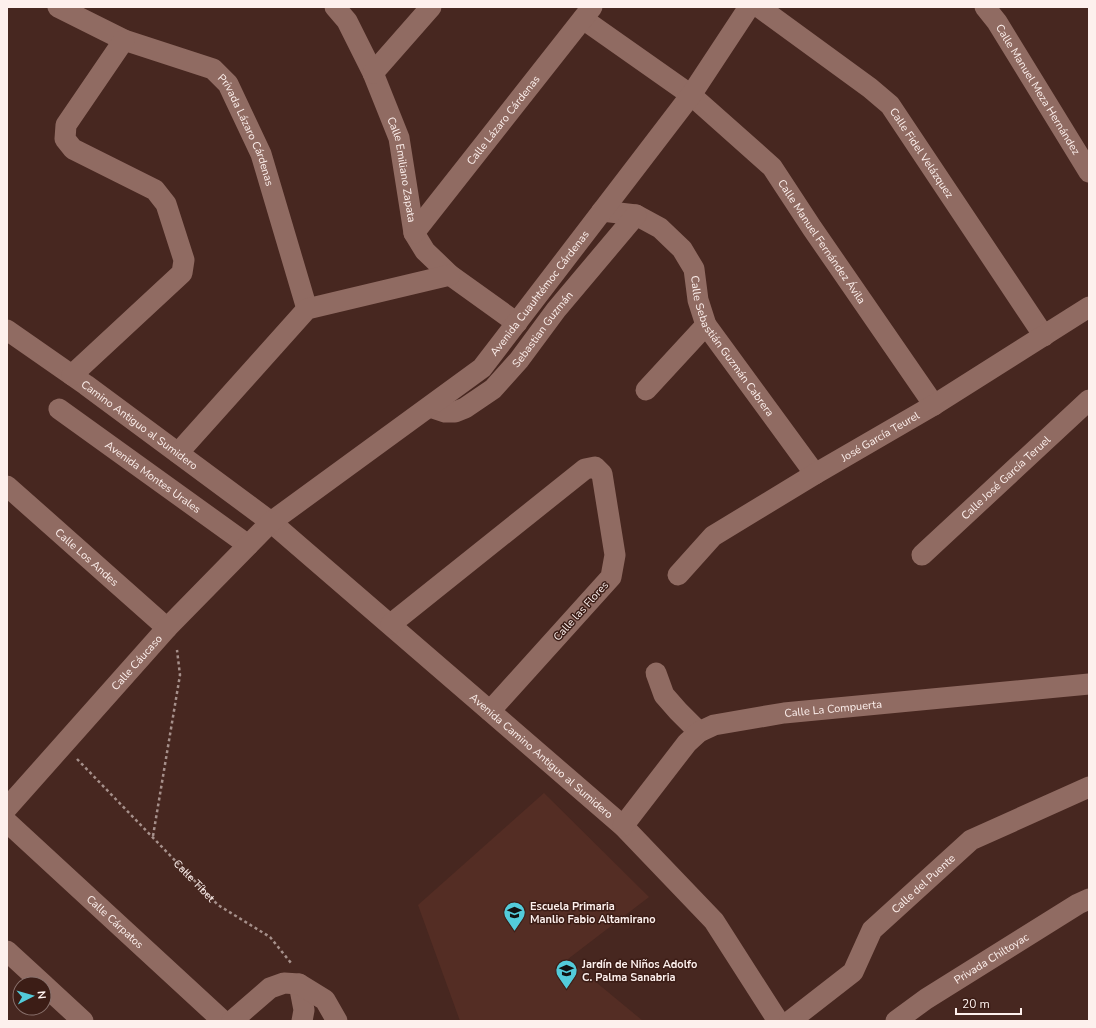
<svg xmlns="http://www.w3.org/2000/svg" width="1096" height="1028" viewBox="0 0 1096 1028" font-family="'Nunito Sans',sans-serif">
  <style>
    .built { fill: #542d24 }
    .lines { fill: none; stroke-linecap: round; stroke-linejoin: round }
    .path { stroke: #a6908b; stroke-width: 2.5; stroke-dasharray: 3 3; stroke-linecap: butt }
    .minor { stroke: #906b62; stroke-width: 21 }
    .labels { text-anchor: middle; dominant-baseline: central; stroke-width: 3; stroke-linejoin: round; paint-order: stroke }
    .street-label { font-size: 11px; fill: #fdf0ed; stroke: #3c1d16 }
    .poi-label { font-size: 11px; font-weight: bold; fill: #fdf0ed; stroke: #3c1d16; text-anchor: start }
  </style>
  <rect width="100%" height="100%" fill="#472720"/>
  <path class="built" d="M 544,793 L 649,897 L 568,959 L 643,1021 L 460,1021 L 418,905 Z"/>
  <g class="lines">
    <g class="path">
      <path id="s1" d="M 77,759 L 218,905 L 270,937 L 291,963"/>
      <path d="M 153,836 L 180,675 L 177,650"/>
    </g>
    <g class="minor">
      <path id="s2" d="M 58,7 L 124,40 L 213,69 L 228,84 L 261,154 L 307,309"/>
      <path id="s3" d="M 335,7 L 347,21 L 373,73 L 399,138 L 414,233 L 425,251 L 450,275 L 517,323"/>
      <path id="s4" d="M 759,7 L 870,88 L 890,105 L 1044,336"/>
      <path id="s5" d="M 985,7 L 997,22 L 1089,172"/>
      <path id="s6" d="M 583,19 L 691,95 L 772,167 L 812,228 L 934,405"/>
      <path d="M 373,73 L 431,7"/>
      <path id="s7" d="M 602,211 L 636,215 L 660,228 L 682,249 L 694,269 L 698,300 L 706,325 L 815,474"/>
      <path id="s8" d="M 414,233 L 592,7"/>
      <path id="s9" d="M 7,330 L 86,385 L 271,522 L 623,826 L 714,921 L 778,1021"/>
      <path d="M 72,375 L 182,273 L 184,260 L 166,204 L 155,190 L 73,149 L 65,139 L 66,125 L 124,40"/>
      <path d="M 646,390 L 706,325"/>
      <path id="s10" d="M 430,407 L 445,412 L 455,412 L 465,408 L 493,389 L 519,360 L 556,310 L 636,215"/>
      <path id="s11" d="M 59,409 L 248,545"/>
      <path d="M 178,453 L 307,309 L 450,275"/>
      <path id="s12" d="M 7,486 L 167,628"/>
      <path id="s13" d="M 922,555 L 1089,400"/>
      <path id="s14" d="M 678,575 L 713,536 L 815,474 L 934,405 L 1089,307"/>
      <path d="M 391,624 L 585,469 L 595,467 L 602,474 L 615,555 L 611,577 L 490,711"/>
      <path d="M 656,673 L 664,695 L 678,711 L 699,732"/>
      <path id="s15" d="M 7,808 L 167,628 L 271,522 L 482,368 L 691,95 L 749,7"/>
      <path id="s16" d="M 7,822 L 223,1021"/>
      <path id="s17" d="M 623,826 L 687,743 L 699,732 L 714,725 L 784,713 L 1089,684"/>
      <path d="M 7,951 L 43,984"/>
      <path d="M 299,984 L 304,1010 L 302,1021"/>
      <path d="M 44,985 L 83,1021"/>
      <path d="M 232,1021 L 270,988 L 284,983 L 299,984 L 325,1000 L 337,1021"/>
      <path id="s18" d="M 790,1021 L 853,972 L 872,930 L 971,840 L 1089,787"/>
      <path id="s19" d="M 896,1021 L 926,999 L 1078,904 L 1089,899"/>
    </g>
  </g>
  <defs>
    <symbol id="school-pin" viewBox="-11 -11 22 30"><path d="M0 17L-7.5 6A9.5 9.5 0 1 1 7.5 6Z" fill="#53cbda" stroke="#3c1d16"/><path d="M0-5L7-2L0 1L-7-2ZM-4 1L0 2.5L4 1V4Q0 6-4 4Z" fill="#111"/></symbol>
  </defs>
  <g fill-rule="evenodd">
    <use href="#school-pin" x="502" y="900" width="25" height="34"/>
    <use href="#school-pin" x="554" y="958" width="25" height="34"/>
  </g>
  <g class="labels">
    <g class="street-label">
      <text stroke="none"><textPath href="#s5" startOffset="98">Calle Manuel Meza Hernández</textPath></text>
      <text stroke="none"><textPath href="#s8" startOffset="144">Calle Lázaro Cárdenas</textPath></text>
      <text stroke="none"><textPath href="#s2" startOffset="238">Privada Lázaro Cárdenas</textPath></text>
      <text stroke="none"><textPath href="#s4" startOffset="221">Calle Fidel Velázquez</textPath></text>
      <text stroke="none"><textPath href="#s3" startOffset="178">Calle Emiliano Zapata</textPath></text>
      <text stroke="none"><textPath href="#s6" startOffset="330">Calle Manuel Fernández Ávila</textPath></text>
      <text stroke="none"><textPath href="#s15" startOffset="745">Avenida Cuauhtémoc Cárdenas</textPath></text>
      <text stroke="none"><textPath href="#s10" startOffset="148">Sebastian Guzmán</textPath></text>
      <text stroke="none"><textPath href="#s7" startOffset="203">Calle Sebastián Guzmán Cabrera</textPath></text>
      <text stroke="none"><textPath href="#s9" startOffset="163">Camino Antiguo al Sumidero</textPath></text>
      <text stroke="none"><textPath href="#s14" startOffset="247">José García Teurel</textPath></text>
      <text stroke="none"><textPath href="#s11" startOffset="116">Avenida Montes Urales</textPath></text>
      <text stroke="none"><textPath href="#s13" startOffset="114">Calle José García Teruel</textPath></text>
      <text stroke="none"><textPath href="#s12" startOffset="107">Calle Los Andes</textPath></text>
      <text transform="translate(581 611) rotate(-48)">Calle las Flores</text>
      <text stroke="none"><textPath href="#s15" startOffset="195">Calle Cáucaso</textPath></text>
      <text stroke="none"><textPath href="#s17" startOffset="258">Calle La Compuerta</textPath></text>
      <text stroke="none"><textPath href="#s9" startOffset="684">Avenida Camino Antiguo al Sumidero</textPath></text>
      <text stroke="none"><textPath href="#s1" startOffset="169">Calle Tíbet</textPath></text>
      <text stroke="none"><textPath href="#s18" startOffset="195">Calle del Puente</textPath></text>
      <text stroke="none"><textPath href="#s16" startOffset="147">Calle Cárpatos</textPath></text>
      <text stroke="none"><textPath href="#s19" startOffset="114">Privada Chiltoyac</textPath></text>
    </g>
    <g class="poi-label">
      <text x="530" y="906">Escuela Primaria<tspan x="530" dy="13">Manlio Fabio Altamirano</tspan></text>
      <text x="582" y="964">Jardín de Niños Adolfo<tspan x="582" dy="13">C. Palma Sanabria</tspan></text>
    </g>
  </g>
  <rect width="1096" height="1028" fill="none" stroke="#fdf0ed" stroke-width="16"/>
  <g transform="translate(32 996) rotate(84)"><circle r="19" fill="#3c1d16" stroke="#89716c"/>
  <path d="M0-3L7 15L0 10L-7 15Z" fill="#53cbda"/>
  <text y="-6" font-size="11" font-weight="bold" text-anchor="middle" fill="#fdf0ed">N</text>
  </g>
  <path d="M956 1008v6h65v-6" fill="none" stroke="#fdf0ed" stroke-width="2"/>
  <text x="962" y="1008" font-size="12" fill="#fdf0ed" stroke="#3c1d16" stroke-width="3" paint-order="stroke">20 m</text>
</svg>
